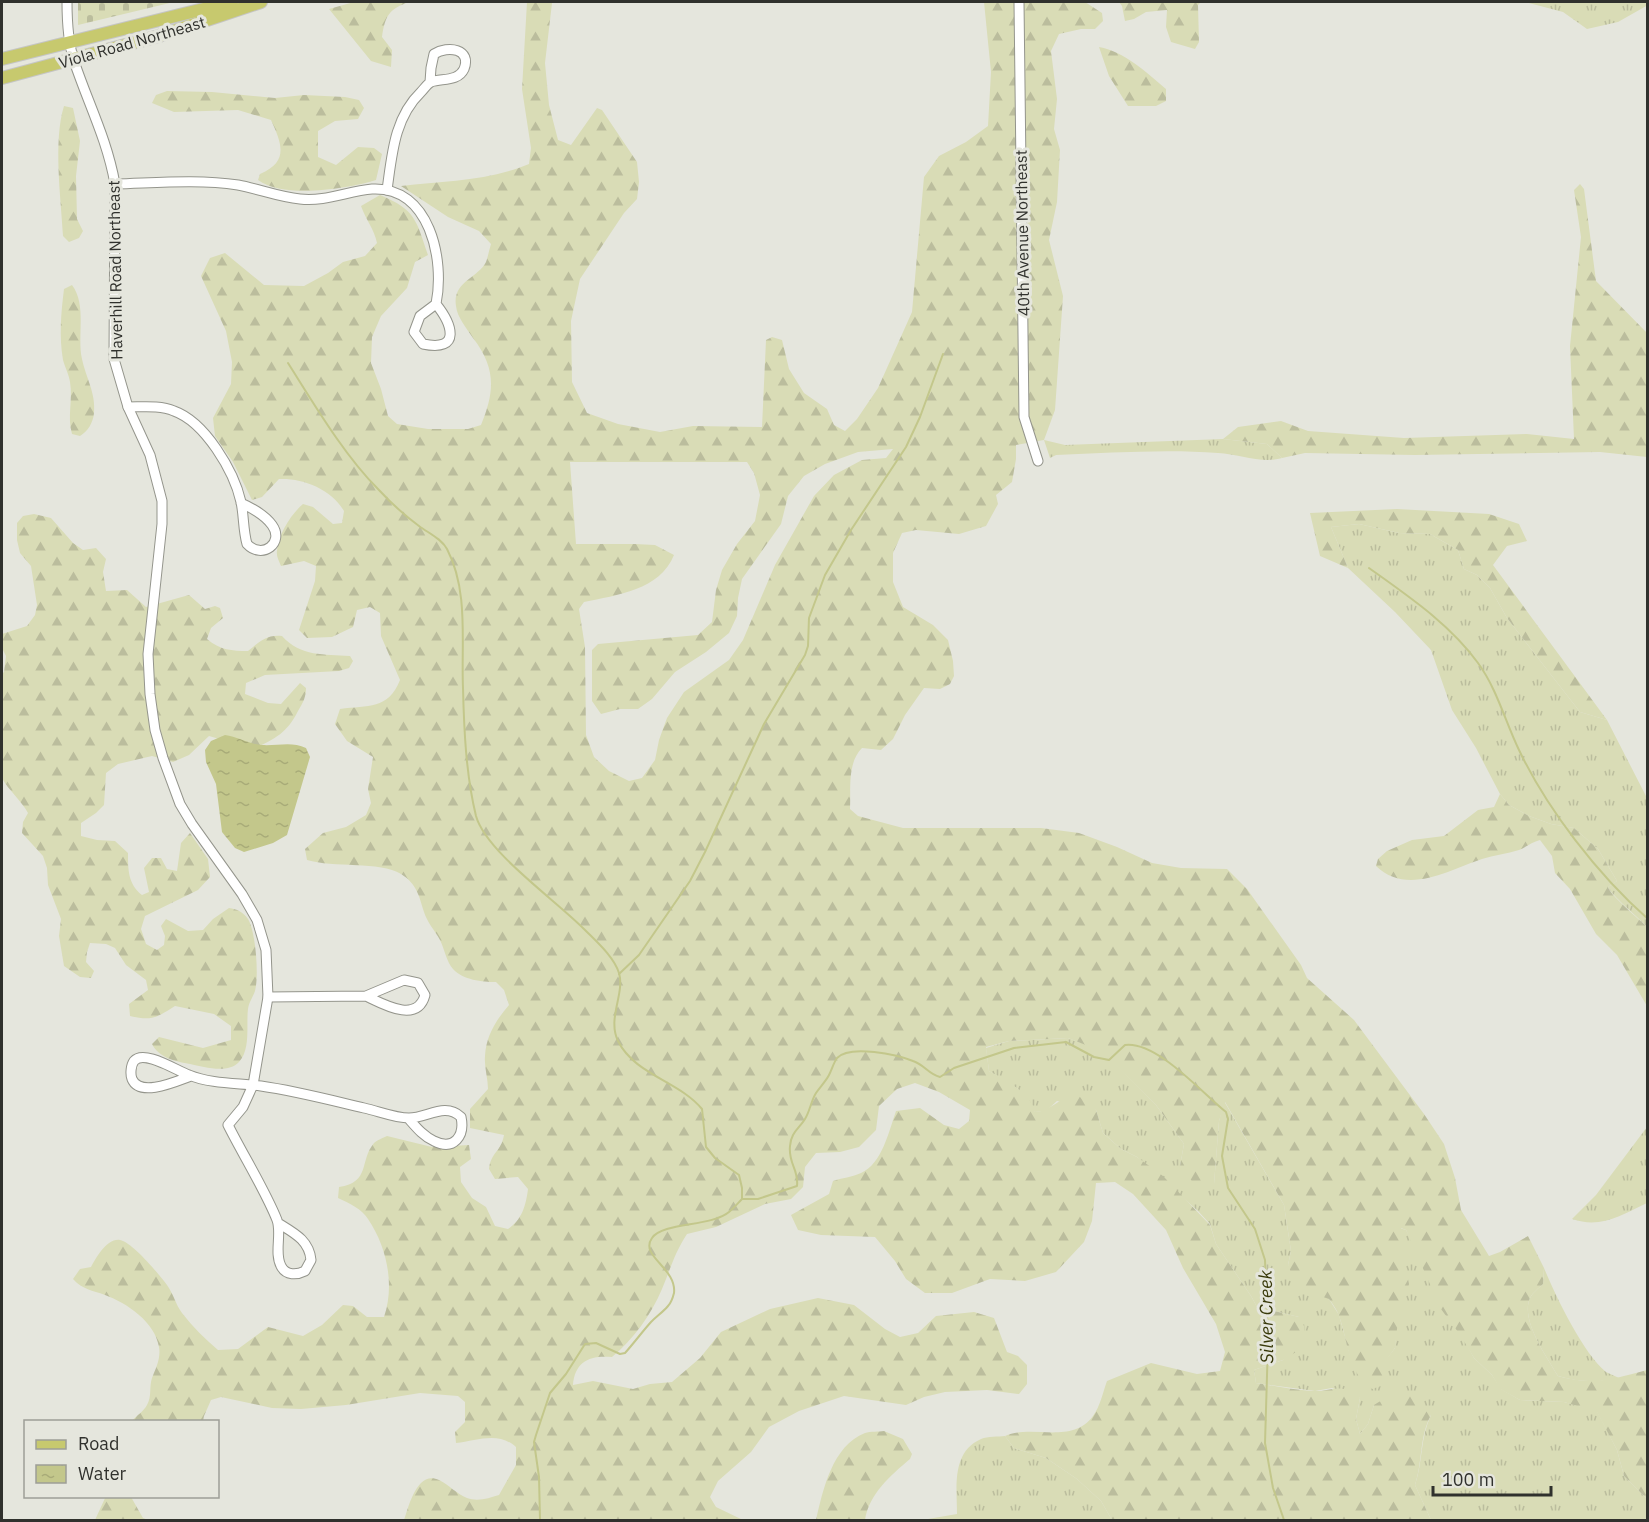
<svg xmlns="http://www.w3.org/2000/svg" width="1649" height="1522" viewBox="0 0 1649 1522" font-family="'IBM Plex Sans',sans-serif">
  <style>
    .grass { fill: url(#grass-tufts) }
    .forest { fill: url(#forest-firs); fill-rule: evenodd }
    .cemetery { fill: url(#cemetery-stones) }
    .water { fill: url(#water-ripples) }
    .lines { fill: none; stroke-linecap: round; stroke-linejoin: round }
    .stream { stroke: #c3c78b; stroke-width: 2 }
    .minor-casing { stroke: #94958c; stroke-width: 11 }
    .major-casing { stroke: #c5c5c4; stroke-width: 14 }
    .minor { stroke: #fff; stroke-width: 9 }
    .major { stroke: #c7c96e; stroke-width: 12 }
    .labels { text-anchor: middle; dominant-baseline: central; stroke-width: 6; stroke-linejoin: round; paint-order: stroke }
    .street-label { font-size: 16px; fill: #30312d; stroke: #e5e6dd }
    .water-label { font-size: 18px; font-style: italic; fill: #38390a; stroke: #e5e6dd }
  </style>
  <defs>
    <pattern id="grass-tufts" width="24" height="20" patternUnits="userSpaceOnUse" patternTransform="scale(1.5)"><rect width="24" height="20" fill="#d9dcb6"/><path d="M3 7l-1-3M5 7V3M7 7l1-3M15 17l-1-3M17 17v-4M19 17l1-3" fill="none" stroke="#bbbd9d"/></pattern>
    <pattern id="forest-firs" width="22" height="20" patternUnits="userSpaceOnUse" patternTransform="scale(1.5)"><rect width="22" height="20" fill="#d9dcb6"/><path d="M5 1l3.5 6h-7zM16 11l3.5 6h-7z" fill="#bbbd9d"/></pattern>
    <pattern id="cemetery-stones" width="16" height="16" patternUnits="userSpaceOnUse" patternTransform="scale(1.5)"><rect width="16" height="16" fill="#d9dcb6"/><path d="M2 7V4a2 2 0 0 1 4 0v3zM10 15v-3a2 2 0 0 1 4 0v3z" fill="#bbbd9d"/></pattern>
    <pattern id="water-ripples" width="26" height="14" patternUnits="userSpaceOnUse" patternTransform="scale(1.5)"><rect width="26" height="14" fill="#c3c78b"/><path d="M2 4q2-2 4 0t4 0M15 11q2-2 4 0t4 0" fill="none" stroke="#a8ab78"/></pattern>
  </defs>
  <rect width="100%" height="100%" fill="#e5e6dd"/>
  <g class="grass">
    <path d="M 1525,2 L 1647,2 L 1648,5 L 1618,22 L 1587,29 L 1563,12 Z"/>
    <path d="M 1223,439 L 1267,444 L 1282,458 C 1262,464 1239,454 1218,453 C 1165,449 1110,453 1056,455 L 1050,458 L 1044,440 L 1065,445 Z"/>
    <path d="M 1359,524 L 1399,533 L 1430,534 L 1458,550 L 1464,569 L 1477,575 L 1490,588 L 1507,618 L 1580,712 L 1607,720 L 1647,798 L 1647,927 C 1639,918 1611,895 1608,887 L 1617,881 L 1598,849 L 1574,828 L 1551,824 L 1529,816 L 1509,805 L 1500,794 L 1476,748 L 1452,710 L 1431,650 L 1395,612 L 1348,568 L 1331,527 Z"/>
    <path d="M 1068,1038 L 1101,1050 L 1156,1105 L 1184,1144 L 1180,1166 L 1214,1184 L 1219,1121 L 1224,1101 L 1284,1205 L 1291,1251 L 1288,1265 L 1329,1299 L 1339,1315 L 1350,1355 L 1381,1366 L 1395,1348 L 1400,1228 L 1406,1230 L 1474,1358 L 1492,1375 L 1501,1389 L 1520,1400 L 1564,1402 L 1597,1411 L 1617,1450 L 1624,1476 L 1647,1499 L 1647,1520 L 1431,1520 L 1415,1485 C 1423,1461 1420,1438 1431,1415 L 1374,1405 L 1368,1424 L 1360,1434 L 1356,1419 L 1360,1398 L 1332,1388 L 1315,1391 L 1256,1383 L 1254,1370 L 1283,1360 L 1299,1317 L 1257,1307 L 1251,1296 L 1216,1244 L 1210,1224 L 1198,1211 L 1137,1157 L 1121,1149 L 1103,1133 L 1096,1110 L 1057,1101 L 1046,1111 L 1035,1112 L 1018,1089 L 989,1071 L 986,1048 L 1009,1041 Z"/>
    <path d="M 1647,1127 L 1647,1203 C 1621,1215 1601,1229 1572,1219 L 1596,1195 Z"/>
    <path d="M 1544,1268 C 1556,1297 1583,1353 1606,1372 C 1610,1374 1615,1376 1619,1378 C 1598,1383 1579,1382 1558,1376 C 1547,1357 1520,1320 1530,1298 C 1532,1293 1539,1288 1543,1284 Z"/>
    <path d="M 1005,1436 L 1014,1448 L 1046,1458 L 1077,1479 L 1101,1501 L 1112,1520 L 922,1520 L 957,1514 C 957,1488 951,1452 981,1439 C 988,1436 998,1437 1005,1436 Z"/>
  </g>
  <g class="forest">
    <path d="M 354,2 L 409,2 C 389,9 385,16 382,37 L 392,50 L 391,67 L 371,61 L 329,9 Z"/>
    <path d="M 527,2 L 551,2 L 552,3 L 545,63 L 549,105 L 558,140 L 571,145 L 597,108 L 602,110 L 637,162 L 639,182 L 637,199 L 624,213 L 580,279 L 571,321 L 572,382 L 587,413 L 618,424 L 660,432 L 693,426 L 762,427 L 766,340 L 772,337 L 782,340 L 789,369 L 804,393 L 827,409 L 834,425 L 845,431 L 857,419 L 878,388 L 912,312 L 924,177 L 939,156 L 966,142 L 988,126 L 991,72 L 984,2 L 1085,2 L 1102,13 L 1103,21 L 1095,29 L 1081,29 L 1059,34 L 1051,51 L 1057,99 L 1054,129 L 1060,150 L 1057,202 L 1049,240 L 1063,296 L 1055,410 L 1044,440 L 1016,445 L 1016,459 L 1012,482 L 996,495 L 998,504 L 986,526 L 959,534 L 916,530 L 902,533 L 893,553 L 893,582 L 903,607 L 933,625 L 948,640 L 953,661 L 954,676 L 950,684 L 940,689 L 924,688 L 905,715 L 893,739 L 881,750 L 862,748 C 847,763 851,789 850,809 L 858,816 L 903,828 L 1041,828 L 1079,833 L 1117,847 L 1152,863 L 1181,868 L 1227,869 L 1247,889 L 1301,965 L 1307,978 L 1354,1020 L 1424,1114 L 1444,1144 L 1455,1178 L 1461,1210 L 1489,1256 L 1500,1252 L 1528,1236 L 1544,1268 L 1543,1284 C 1539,1288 1532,1293 1530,1298 C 1520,1320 1547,1357 1558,1376 C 1595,1386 1612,1379 1647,1370 L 1647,1499 L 1624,1476 L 1617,1450 L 1597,1412 L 1564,1402 L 1520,1400 L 1500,1389 L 1492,1375 L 1474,1358 L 1461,1336 L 1441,1309 L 1406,1230 L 1401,1228 L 1400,1239 L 1409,1284 L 1397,1329 L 1395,1348 L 1382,1366 L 1384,1385 L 1372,1389 C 1348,1374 1348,1340 1339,1316 C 1337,1310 1333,1304 1329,1299 L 1297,1288 L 1288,1265 L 1291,1251 L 1284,1205 L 1225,1102 L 1219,1121 L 1214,1184 L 1197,1184 L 1182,1174 L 1180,1166 L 1184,1144 L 1156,1105 L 1101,1051 L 1068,1038 L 1009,1041 L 986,1047 L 989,1071 C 1006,1081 1030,1092 1035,1112 C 1050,1111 1060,1099 1074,1092 L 1096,1110 L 1103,1133 L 1121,1149 L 1137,1157 L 1163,1176 L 1210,1225 L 1216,1244 L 1251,1296 L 1257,1307 L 1299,1317 L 1304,1326 L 1304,1347 L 1283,1360 L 1254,1370 L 1256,1383 C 1275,1386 1294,1390 1312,1391 C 1332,1392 1342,1381 1360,1398 L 1356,1419 L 1360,1434 L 1368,1424 L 1374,1405 C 1401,1388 1413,1386 1431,1415 C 1419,1438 1423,1460 1415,1485 L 1431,1520 L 1112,1520 L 1101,1501 L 1077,1479 L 1046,1458 L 1014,1448 L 1005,1436 C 1032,1424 1072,1445 1093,1416 C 1100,1407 1103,1392 1107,1381 L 1151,1363 L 1197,1374 L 1220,1371 L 1225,1352 L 1216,1324 L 1183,1268 L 1166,1230 L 1133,1194 L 1115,1182 L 1096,1183 L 1092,1221 L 1084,1242 L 1056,1272 L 1025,1281 L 990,1279 L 952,1293 L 925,1293 L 906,1279 L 895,1261 L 875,1237 L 821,1235 L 798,1230 L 791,1215 L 829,1194 L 833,1181 C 841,1178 853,1177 861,1173 C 882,1164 889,1131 896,1111 L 920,1108 L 944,1125 L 959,1129 L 969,1121 L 970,1110 L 939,1092 L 915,1083 L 897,1089 L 879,1106 L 876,1130 L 859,1147 L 840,1152 L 816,1153 L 805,1167 L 803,1187 L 791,1199 L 765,1204 L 716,1227 L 687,1234 C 675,1252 670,1270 662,1289 C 651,1315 633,1340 612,1357 C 590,1355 575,1361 573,1385 L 593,1381 L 633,1389 L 650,1384 L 672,1382 L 700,1358 L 721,1332 L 770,1309 L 818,1298 L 854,1305 L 885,1329 L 900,1337 L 918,1333 L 936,1316 L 974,1312 L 994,1318 L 1007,1352 L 1018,1356 L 1027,1365 L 1027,1384 L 1019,1394 L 987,1390 L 945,1392 L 924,1397 L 906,1405 L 844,1396 L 799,1411 L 769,1427 L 751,1452 L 718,1481 L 710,1497 L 716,1507 L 743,1520 L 404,1520 C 409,1506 417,1470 439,1480 C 449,1485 457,1494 467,1498 C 478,1502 489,1498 499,1495 L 516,1465 L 516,1447 C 498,1431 477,1441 456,1443 L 455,1432 L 465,1422 L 465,1402 L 458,1396 L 420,1393 L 346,1405 L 301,1409 L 272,1408 L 221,1397 L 211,1400 L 204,1416 L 203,1421 L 132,1421 C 136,1416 144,1411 147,1405 C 152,1397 149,1386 152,1378 C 156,1368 161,1358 159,1347 C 155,1322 127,1303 105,1295 C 92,1290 83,1290 73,1279 L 80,1269 L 91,1267 C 96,1258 107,1238 120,1240 C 132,1242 159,1274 167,1285 C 173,1293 176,1305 182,1313 C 193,1327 205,1339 218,1350 L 238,1349 L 268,1327 L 303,1336 L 322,1325 L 343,1305 L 353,1306 L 367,1317 L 384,1317 C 395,1285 387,1247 368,1219 C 362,1209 349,1203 338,1198 L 339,1187 C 371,1182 359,1161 374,1143 C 377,1140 383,1138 387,1136 L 432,1147 L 469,1145 L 471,1159 L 460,1167 L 461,1182 L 472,1198 L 486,1207 L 495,1226 L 508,1229 C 522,1220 526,1205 528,1189 L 518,1177 L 495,1179 L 489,1169 C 491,1152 501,1152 504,1135 L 470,1128 L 470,1109 L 488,1089 C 488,1078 484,1067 485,1056 C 486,1036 496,1020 509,1005 L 504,990 L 496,982 C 482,982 463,980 453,969 C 447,963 444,948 440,940 C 435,931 427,922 424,912 C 419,896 417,884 401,874 C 380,861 333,868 307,860 L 305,849 L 323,833 L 346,827 L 366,815 L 371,803 L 368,789 L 373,757 L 347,741 L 335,724 L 340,709 C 368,705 388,710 400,680 L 381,636 L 380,613 L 370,607 L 357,610 L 353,627 L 332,637 L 307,638 L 299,630 L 315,581 L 316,566 L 304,561 L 281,566 C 279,561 276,556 277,551 C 278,535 291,514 303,504 L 313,507 L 333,524 L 342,523 L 344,511 C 331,489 303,478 279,479 L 262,497 L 252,500 L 233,462 L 215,436 L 213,418 L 231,384 L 232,362 L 226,331 L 201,276 L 210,258 L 225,253 L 264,285 L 304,286 L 328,273 L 343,262 L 365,256 L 377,243 C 374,229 366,220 361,206 L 380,195 C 416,210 416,220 428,255 L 415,262 L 407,288 L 381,316 L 372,337 L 371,363 L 381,389 L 388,416 L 397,424 L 428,429 L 468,429 L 481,425 C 495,391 496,368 473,338 C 467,329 457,317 456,306 C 452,282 478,278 486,262 C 488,257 489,250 491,244 L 479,231 L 448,217 L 401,186 C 444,181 489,181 529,164 L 531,148 L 522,89 ZM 893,449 L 886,458 L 862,460 L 834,475 L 814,496 L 775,565 L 743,640 L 729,660 L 684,692 L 667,718 L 659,740 L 655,760 L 642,778 L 629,781 L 609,771 L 594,757 L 586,735 L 585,647 L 579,609 L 584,602 C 617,595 660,590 674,555 L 655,545 L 635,544 L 576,544 L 570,462 L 747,462 L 754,473 L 760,495 L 755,521 L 737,544 L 722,570 L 716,590 L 712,622 L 698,635 L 598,644 L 592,650 L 592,701 L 601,714 L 620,709 L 638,709 L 652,699 L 675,672 L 706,652 L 729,633 L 737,616 L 738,598 L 742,579 L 781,524 L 788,496 L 804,476 L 825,464 L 858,452 Z"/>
    <path d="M 1119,2 L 1201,2 L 1198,5 L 1199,42 L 1195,49 L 1171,42 L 1166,27 L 1167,10 L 1146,12 L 1134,19 L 1125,21 L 1122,6 Z"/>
    <path d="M 1099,47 C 1125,52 1146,72 1166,89 L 1166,101 L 1156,106 L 1128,106 L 1109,76 Z"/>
    <path d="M 167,91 L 212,92 L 275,98 L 304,95 L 345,97 L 359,100 L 364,108 L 358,119 L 335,121 L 318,131 L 318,157 L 336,165 L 358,147 L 374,148 L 382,154 L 376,180 C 347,189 284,199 258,180 L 260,174 C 289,162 282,144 271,120 L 238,110 L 174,112 L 152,103 L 156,95 Z"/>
    <path d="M 64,106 L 73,108 L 80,141 L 76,176 L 77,219 L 83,231 L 79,238 L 69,242 L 63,236 C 61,198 53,141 64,106 Z"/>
    <path d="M 1580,184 L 1584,189 L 1596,281 L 1647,333 L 1647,457 L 1600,452 L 1415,455 L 1305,453 L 1282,458 L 1267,444 L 1223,439 L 1238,427 L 1281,421 L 1308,431 L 1404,438 L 1527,434 L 1574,439 L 1570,346 L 1581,237 L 1574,190 Z"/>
    <path d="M 72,285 C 87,305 77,336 82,359 C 86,378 96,393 94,413 C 93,423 88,431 80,436 L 72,434 C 67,417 73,400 70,382 C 69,375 65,367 63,360 C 59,336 61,313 64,289 Z"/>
    <path d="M 1397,509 L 1489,514 L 1519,524 L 1527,541 L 1507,546 L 1493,565 L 1607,720 L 1580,712 L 1507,618 L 1490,588 L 1477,575 L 1464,569 L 1458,550 L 1430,534 L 1399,533 L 1359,524 L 1331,527 L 1348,568 L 1320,556 L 1310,513 Z"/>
    <path d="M 34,514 L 51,518 L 73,543 L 83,550 L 96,548 L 106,559 L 103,572 L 106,591 L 127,590 L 146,607 L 189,595 L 205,609 L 215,606 L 220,608 L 223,618 L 211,628 L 207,639 C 220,650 232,651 248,651 C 259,642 267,634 282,636 C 301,657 324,654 350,656 L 353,661 L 349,668 L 339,671 L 265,675 L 246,683 L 245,694 L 268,703 L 281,704 L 300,683 L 306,688 C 306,697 303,703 298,711 C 287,733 276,738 254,749 L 209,736 L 189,755 L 173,762 L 152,756 L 118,764 L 106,773 L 104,805 L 96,813 L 81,823 L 81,836 L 97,840 L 115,841 L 128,853 C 128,870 128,884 142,895 L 149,892 L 144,868 L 152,858 L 161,858 L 167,869 L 177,871 L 181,843 L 190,833 L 208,859 L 210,877 L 198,890 L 145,916 L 141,929 L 146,944 L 157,950 L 164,945 L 165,936 L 161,926 L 166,919 L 188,931 L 203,930 L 213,919 L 229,908 C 237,909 243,912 248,919 C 256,932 259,977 255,991 C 253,997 249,1002 248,1009 C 246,1025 251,1049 239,1062 C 228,1074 204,1067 190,1064 C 176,1062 158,1057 152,1044 L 159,1037 L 203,1048 L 231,1040 L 231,1026 L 214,1014 L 175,1006 C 156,1018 152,1021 130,1016 L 129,1004 L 148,990 L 146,980 L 126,965 L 115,948 L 106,944 L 90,943 L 87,952 L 86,962 L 94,971 L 91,978 L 80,977 L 64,966 L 59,936 L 61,919 L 48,885 L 47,868 L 43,856 L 22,833 L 23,822 L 28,813 C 21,800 9,791 2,778 L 2,674 L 4,672 L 6,656 L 2,648 L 2,634 L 27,626 L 35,615 L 37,605 L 31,566 L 20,553 L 17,540 L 17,523 L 23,516 Z"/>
    <path d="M 1500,794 L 1509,805 L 1529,816 L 1551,824 L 1574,828 L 1598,849 L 1617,881 L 1608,887 C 1610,895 1639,919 1647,927 L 1647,1006 L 1617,955 L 1596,934 L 1570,889 L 1555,873 L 1552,856 L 1540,840 C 1532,842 1526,847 1519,850 C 1507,854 1494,855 1482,859 C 1449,870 1407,896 1376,866 L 1378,859 L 1387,851 L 1412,840 L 1444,836 L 1478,810 L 1494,807 Z"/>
    <path d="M 884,1431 L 903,1439 L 912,1454 L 910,1459 C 891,1475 869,1494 865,1520 L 816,1520 C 823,1490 832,1446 865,1433 C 870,1431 879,1432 884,1431 Z"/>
    <path d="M 106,1496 L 131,1497 L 143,1518 L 148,1520 L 95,1520 Z"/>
  </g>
  <path class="cemetery" d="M 78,2 L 174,2 L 78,25 Z"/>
  <path class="water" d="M 225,735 C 238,737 249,744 262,745 C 277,746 292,741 306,748 L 310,757 L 287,835 L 273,843 L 244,852 L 235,848 L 222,832 L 216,784 L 206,762 L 205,750 L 211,741 Z"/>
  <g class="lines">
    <g class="stream">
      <path d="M 288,363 C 314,404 344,455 378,489 C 390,502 404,515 419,526 C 428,533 441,538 447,549 C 469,591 461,643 463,688 C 464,730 466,775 476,816 C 486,852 557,901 585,930 C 597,942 614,957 619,973 C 625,994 607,1018 618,1041 C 635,1075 679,1081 702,1109 L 706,1147 L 715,1158 L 739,1175 L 742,1188 L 742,1199"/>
      <path d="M 1369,568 C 1408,596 1450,624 1478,663 C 1497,689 1505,721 1519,750 C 1547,809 1598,875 1648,919"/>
      <path d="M 619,974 L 639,955 L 690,881 L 705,852 L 764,724 L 805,655 L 808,646 L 809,618 L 825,575 L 851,530 L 906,447 L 920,417 L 943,354"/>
      <path d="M 467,1520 L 469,1520"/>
      <path d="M 540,1520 L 539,1477 L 534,1442 L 536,1435 L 550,1393 L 566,1374 L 585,1344 L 596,1343 L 620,1354 L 625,1353 C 634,1343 642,1332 651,1322 C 657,1316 663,1312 668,1306 C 671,1303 673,1297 674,1293 C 677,1268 639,1256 652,1238 C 663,1222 711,1227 729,1212 C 734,1208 738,1203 742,1199 L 758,1199 L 797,1186 C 799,1169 788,1164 790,1146 C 791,1132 799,1129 805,1119 C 810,1111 811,1101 816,1093 C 820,1087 826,1081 829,1075 C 832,1069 834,1062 837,1058 C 850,1044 898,1055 913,1061 C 925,1065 928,1074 940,1077 L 954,1068 L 1014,1048 L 1066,1042 L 1094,1057 L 1109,1060 L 1125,1045 C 1157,1041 1202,1093 1226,1112 L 1228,1119 L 1222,1156 L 1228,1188 L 1255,1229 L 1265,1260 L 1268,1342 L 1265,1443 L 1273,1488 L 1284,1520"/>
    </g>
    <defs>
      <g id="minor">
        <path d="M 67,2 C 67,21 68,42 74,61 C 88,103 107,139 115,184 L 114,359 L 128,407 L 150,455 L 162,501 L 162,524 L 148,654 L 150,694 L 155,730 L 163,758 L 180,804 L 192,824 L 242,894 L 257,920 L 266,950 L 268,997 L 253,1085 L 243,1107 L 228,1125 C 243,1155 265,1190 277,1220 C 282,1234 274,1253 281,1266 C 286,1276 297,1275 305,1271 L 311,1260 C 309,1240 294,1233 278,1223"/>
        <path d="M 1019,2 L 1024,417 L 1038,461"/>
        <path d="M 115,184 C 155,183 198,179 238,185 C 259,189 279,197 300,199 C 325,202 348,191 372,189 C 430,186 445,260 436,304 L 420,316 L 414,332 L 423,344 C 462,352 452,324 436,304"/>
        <path d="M 387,190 C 392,155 394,118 421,92 C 424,89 427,84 431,82 C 441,78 458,82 464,69 C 472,49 448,45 434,54 L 431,68 L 430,82"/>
        <path d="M 128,407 C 143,407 160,405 174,411 C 205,422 234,471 241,502 C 244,516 243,530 247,544 C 262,560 285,543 272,525 C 265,515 252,508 241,503"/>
        <path d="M 268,997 L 366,996 L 404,980 L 418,983 L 425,995 C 417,1024 383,1004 366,996"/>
        <path d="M 191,1076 C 177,1081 140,1098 132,1079 C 130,1074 131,1065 134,1061 C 144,1049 177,1071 189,1075 C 211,1084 238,1083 261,1086 C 296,1091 330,1100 364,1108 C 378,1111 395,1118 409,1118 C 427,1118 445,1102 461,1117 C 465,1136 454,1151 434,1141 C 423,1136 416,1127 408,1118"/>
      </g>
      <g id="major">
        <path d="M 2,59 L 232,2"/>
        <path d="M 2,78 L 159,36 L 261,2"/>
      </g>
    </defs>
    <use href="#minor" class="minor-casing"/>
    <use href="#major" class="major-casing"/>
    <use href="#minor" class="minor"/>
    <use href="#major" class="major"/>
  </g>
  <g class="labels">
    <g class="street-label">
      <text transform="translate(132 42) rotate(-16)">Viola Road Northeast</text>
      <text transform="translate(1022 233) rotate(-91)">40th Avenue Northeast</text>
      <text transform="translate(115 270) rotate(-91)">Haverhill Road Northeast</text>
    </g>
    <g class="water-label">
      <text transform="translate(1266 1317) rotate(-91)">Silver Creek</text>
    </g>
  </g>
  <rect width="1649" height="1522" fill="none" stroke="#30312d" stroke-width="6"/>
  <rect x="24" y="1420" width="195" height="78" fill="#e5e6dd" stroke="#9d9e97" stroke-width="1.5"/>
  <rect x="36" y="1440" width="30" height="9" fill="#c7c96e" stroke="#9d9e97" stroke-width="1.5"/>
  <text x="78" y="1450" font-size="18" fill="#30312d">Road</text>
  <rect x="36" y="1465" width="30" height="18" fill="url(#water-ripples)" stroke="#9d9e97" stroke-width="1.5"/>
  <text x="78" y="1480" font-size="18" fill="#30312d">Water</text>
  <path d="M1433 1486v9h118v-9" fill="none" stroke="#30312d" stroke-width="3"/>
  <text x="1442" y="1486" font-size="18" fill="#30312d" stroke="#e5e6dd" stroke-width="4.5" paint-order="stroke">100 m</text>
</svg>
